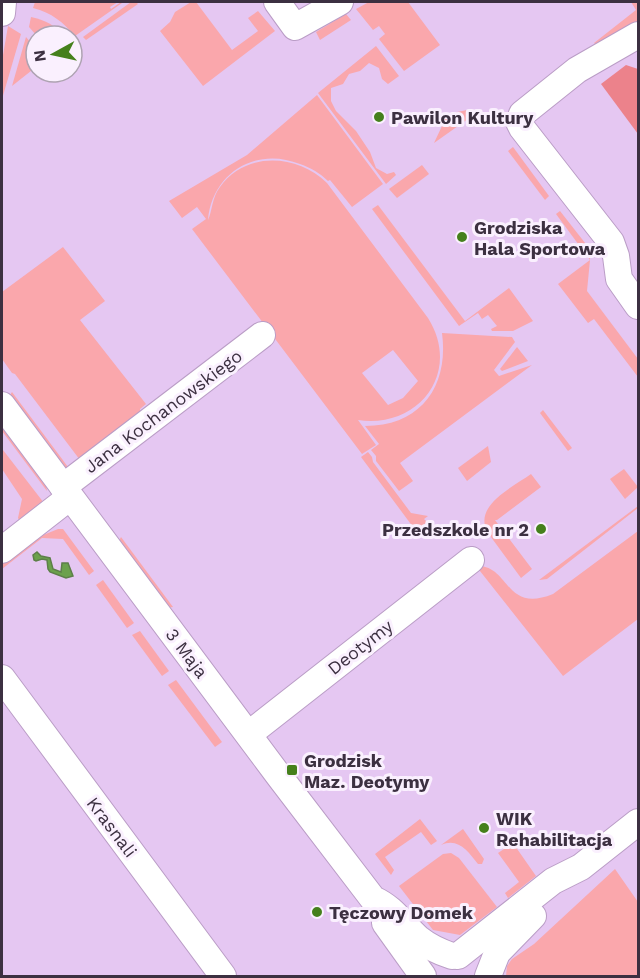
<svg xmlns="http://www.w3.org/2000/svg" width="640" height="978" viewBox="0 0 640 978" font-family="'Work Sans',sans-serif">
  <style>
    .green { fill: #faa7ac; fill-rule: evenodd }
    .forest { fill: #ec828b }
    .water { fill: #6ba14c; stroke: #5d7f49; stroke-width: 1.5 }
    .lines { fill: none; stroke-linecap: round; stroke-linejoin: round }
    .minor-casing { stroke: #ba9dc6; stroke-width: 28 }
    .minor { stroke: #fff; stroke-width: 26 }
    .poi-dot { fill: #45801c; stroke: #faf0fe; stroke-width: 2 }
    .labels { text-anchor: middle; dominant-baseline: central; stroke-width: 6; stroke-linejoin: round; paint-order: stroke }
    .poi-label { font-size: 18px; font-weight: bold; fill: #3c3041; stroke: #faf0fe; text-anchor: start }
    .street-label { font-size: 18px; fill: #3c3041; stroke: #faf0fe }
  </style>
  <rect width="100%" height="100%" fill="#e5c7f2"/>
  <g class="green">
    <path d="M 35,2 L 118,2 L 110,7 L 111,9 L 121,2 L 122,3 L 75,36 C 63,22 52,13 33,8 Z"/>
    <path d="M 131,2 L 136,2 L 138,4 L 86,40 L 83,37 Z"/>
    <path d="M 191,2 L 196,2 L 232,50 L 258,31 L 248,18 L 258,11 L 275,31 L 203,86 L 160,31 L 170,22 L 175,12 Z"/>
    <path d="M 369,2 L 408,2 L 440,45 L 404,71 L 379,39 L 385,34 L 379,26 L 373,30 L 356,9 Z"/>
    <path d="M 631,2 L 638,2 L 638,21 L 601,50 L 594,43 L 636,10 Z"/>
    <path d="M 346,14 L 351,20 L 320,40 L 316,32 Z"/>
    <path d="M 31,17 C 45,20 55,25 64,36 L 37,36 L 29,27 Z"/>
    <path d="M 8,26 L 21,34 L 2,99 L 2,61 Z"/>
    <path d="M 26,37 L 36,49 L 36,67 L 12,86 Z"/>
    <path d="M 376,46 L 399,76 L 388,84 L 382,79 L 379,68 L 369,63 L 360,71 L 349,74 L 343,84 L 331,88 L 331,101 L 336,111 L 356,131 L 370,152 L 376,168 L 387,174 L 394,172 L 396,175 L 386,184 L 318,93 Z"/>
    <path d="M 317,95 L 383,184 L 352,207 L 330,180 L 328,181 C 320,173 311,168 300,164 C 256,146 212,173 208,220 C 212,212 212,197 220,187 C 246,151 297,154 327,183 L 428,318 C 462,372 419,429 358,420 L 376,445 L 362,454 L 192,229 L 206,219 L 197,207 L 182,218 L 169,201 L 247,155 ZM 393,350 L 418,381 L 403,398 L 388,405 L 362,373 Z"/>
    <path d="M 472,109 L 475,114 L 434,143 L 442,126 L 442,115 Z"/>
    <path d="M 513,147 L 549,196 L 545,200 L 508,151 Z"/>
    <path d="M 422,165 L 429,174 L 397,198 L 389,189 Z"/>
    <path d="M 378,205 L 465,321 L 509,288 L 533,321 L 513,331 L 492,331 L 491,329 L 497,326 L 488,315 L 482,319 L 478,313 L 459,326 L 372,209 Z"/>
    <path d="M 560,211 L 589,248 L 590,260 L 556,214 Z"/>
    <path d="M 63,247 L 105,301 L 80,320 L 146,404 L 140,409 L 140,416 L 80,460 L 15,374 L 12,373 L 2,359 L 2,292 Z"/>
    <path d="M 590,260 L 587,291 L 638,359 L 638,377 L 594,319 L 588,323 L 558,284 Z"/>
    <path d="M 442,333 L 512,337 L 515,342 L 494,370 L 499,376 L 532,365 L 400,463 L 413,481 L 399,491 L 376,461 L 376,456 L 371,450 L 379,444 L 365,426 C 422,426 449,385 442,333 Z"/>
    <path d="M 517,347 L 528,361 L 502,371 L 500,369 Z"/>
    <path d="M 12,392 L 71,471 L 63,470 L 9,397 Z"/>
    <path d="M 543,410 L 572,448 L 568,451 L 540,413 Z"/>
    <path d="M 2,425 L 46,485 L 47,491 L 2,431 Z"/>
    <path d="M 488,446 L 491,462 L 467,481 L 458,468 Z"/>
    <path d="M 3,450 L 44,503 L 21,523 L 18,518 L 22,499 L 2,469 Z"/>
    <path d="M 368,452 L 372,457 L 373,462 L 411,513 L 428,516 L 424,519 L 427,522 L 416,531 L 361,457 Z"/>
    <path d="M 624,469 L 638,487 L 625,499 L 610,479 Z"/>
    <path d="M 531,474 L 541,487 L 497,520 L 495,520 L 532,569 L 521,578 L 488,533 C 472,506 513,487 531,474 Z"/>
    <path d="M 638,506 L 638,508 L 547,579 L 539,580 Z"/>
    <path d="M 58,529 L 63,529 L 94,571 L 89,575 L 63,539 L 42,538 L 2,569 L 2,564 L 36,538 Z"/>
    <path d="M 638,531 L 638,619 L 563,676 L 476,566 C 510,564 504,614 553,594 Z"/>
    <path d="M 121,537 L 173,607 L 166,608 L 118,543 Z"/>
    <path d="M 103,580 L 134,623 L 127,628 L 96,585 Z"/>
    <path d="M 140,631 L 169,671 L 162,676 L 132,635 Z"/>
    <path d="M 176,680 L 222,742 L 215,747 L 168,685 Z"/>
    <path d="M 420,819 L 437,841 L 431,845 L 421,832 L 385,857 L 394,870 L 391,875 L 375,854 Z"/>
    <path d="M 463,829 L 484,859 L 482,864 L 478,864 C 468,851 458,837 441,845 Z"/>
    <path d="M 513,843 L 536,876 L 508,898 L 505,893 L 519,882 L 498,853 Z"/>
    <path d="M 451,853 L 459,858 L 497,907 L 460,935 L 433,930 L 399,886 L 443,854 Z"/>
    <path d="M 615,869 L 638,902 L 638,976 L 506,976 L 507,966 L 512,959 L 534,944 Z"/>
  </g>
  <path class="forest" d="M 626,65 L 638,69 L 638,134 L 601,84 Z"/>
  <path class="water" d="M 37,552 L 41,556 L 50,558 L 53,569 L 61,572 L 62,563 L 68,563 L 73,576 L 66,578 L 50,572 L 48,569 L 47,560 L 42,559 L 36,561 L 34,560 L 33,555 Z"/>
  <g class="lines">
    <defs>
      <g id="minor">
        <path d="M 277,2 L 295,27 L 340,2"/>
        <path d="M 2,13 L 3,2"/>
        <path d="M 638,35 L 577,70 L 522,114 L 519,122 L 522,128 L 611,242 L 616,256 L 619,279 L 638,306"/>
        <path d="M 2,405 L 279,776 L 373,899 C 394,908 402,924 419,939 C 429,947 440,952 452,956"/>
        <path d="M 63,487 L 262,335"/>
        <path d="M 2,550 L 70,497"/>
        <path d="M 2,678 L 223,976"/>
        <path d="M 249,734 L 471,560"/>
        <path d="M 385,923 L 423,976"/>
        <path d="M 458,956 L 553,881 L 581,867 L 638,822"/>
        <path d="M 488,976 L 497,953 L 533,916"/>
      </g>
    </defs>
    <use href="#minor" class="minor-casing"/>
    <use href="#minor" class="minor"/>
  </g>
  <g class="poi-dot">
    <circle cx="379" cy="117" r="6"/>
    <circle cx="462" cy="237" r="6"/>
    <circle cx="541" cy="529" r="6"/>
    <rect x="286" y="764" width="12" height="12" rx="3"/>
    <circle cx="484" cy="828" r="6"/>
    <circle cx="317" cy="912" r="6"/>
  </g>
  <g class="labels">
    <g class="poi-label">
      <text x="391" y="117">Pawilon Kultury</text>
      <text x="474" y="227">Grodziska<tspan x="474" dy="21">Hala Sportowa</tspan></text>
      <text x="529" y="529" text-anchor="end">Przedszkole nr 2</text>
      <text x="304" y="760">Grodzisk<tspan x="304" dy="21">Maz. Deotymy</tspan></text>
      <text x="496" y="818">WIK<tspan x="496" dy="21">Rehabilitacja</tspan></text>
      <text x="329" y="912">Tęczowy Domek</text>
    </g>
    <g class="street-label">
      <text transform="translate(163 411) rotate(-37)">Jana Kochanowskiego</text>
      <text transform="translate(360 647) rotate(-38)">Deotymy</text>
      <text transform="translate(187 653) rotate(53)">3 Maja</text>
      <text transform="translate(112 827) rotate(53)">Krasnali</text>
    </g>
  </g>
  <rect width="640" height="978" fill="none" stroke="#3c3041" stroke-width="6"/>
  <g transform="translate(54 54) rotate(262)"><circle r="28" fill="#faf0fe" stroke="#aea3b2" stroke-width="1.5"/>
  <path d="M0-4.5L10 22L0 15L-10 22Z" fill="#45801c"/>
  <text y="-9" font-size="16" font-weight="bold" text-anchor="middle" fill="#3c3041">N</text>
  </g>
</svg>
